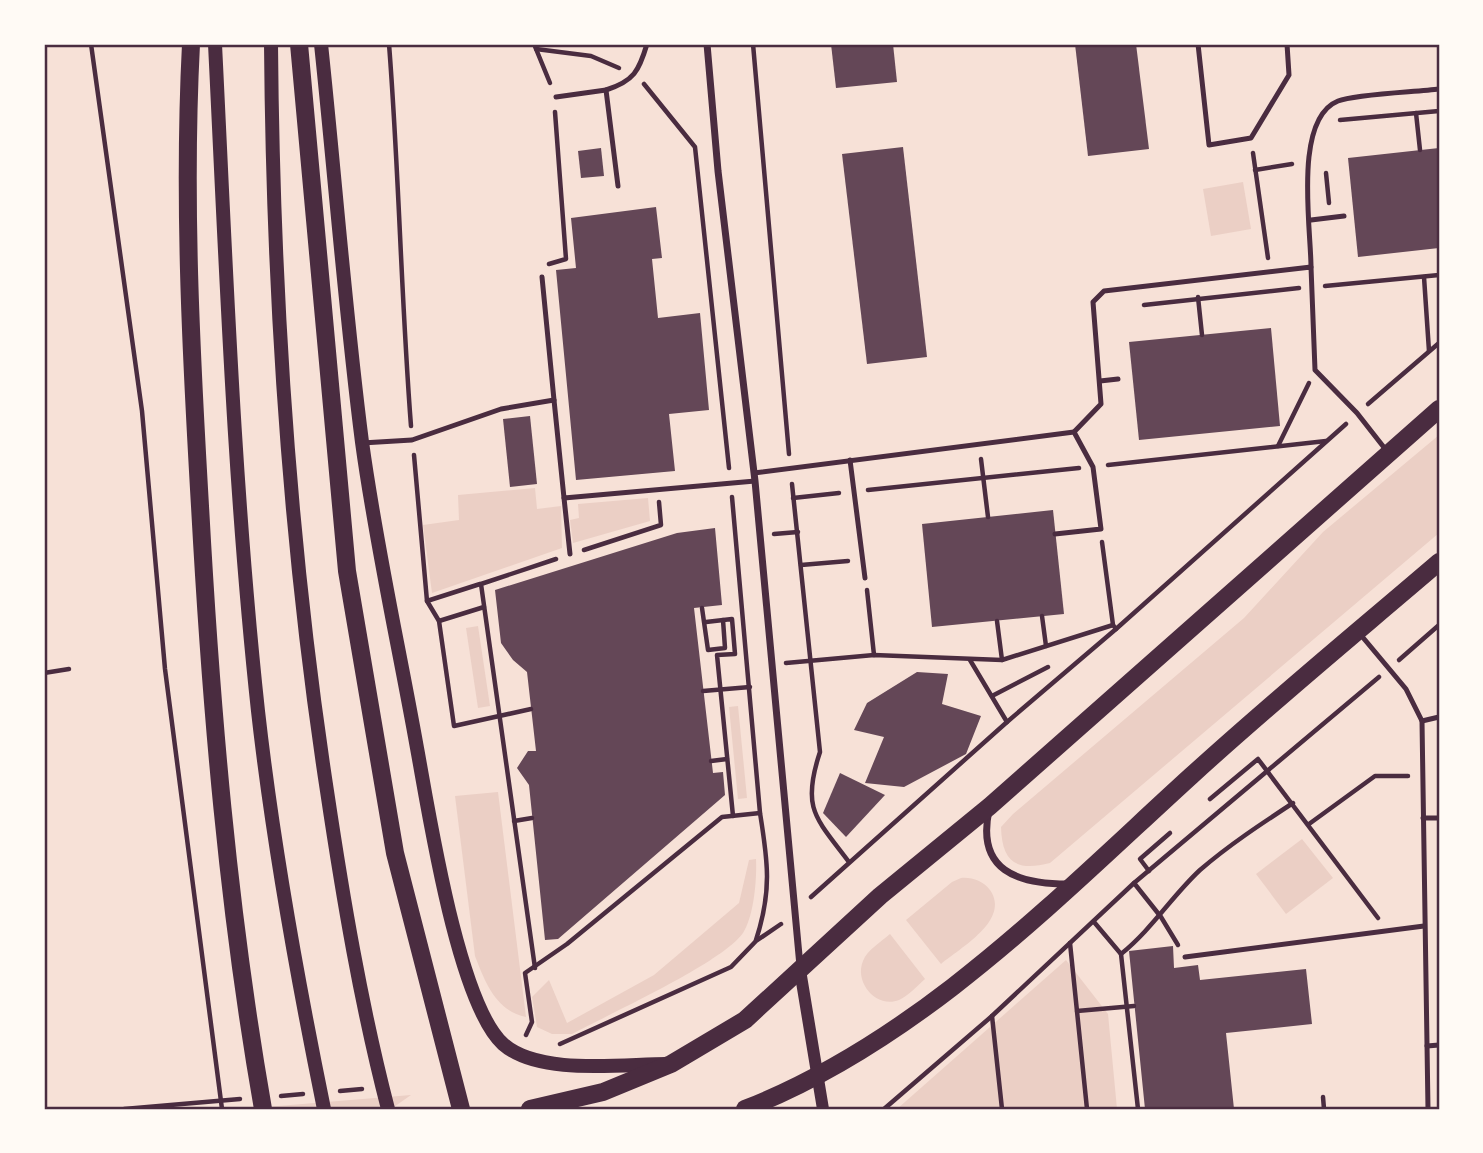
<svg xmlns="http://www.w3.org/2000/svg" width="1483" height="1153" viewBox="0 0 1483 1153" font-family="'Source Sans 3',sans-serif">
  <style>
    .green { fill: #ebcfc5 }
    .building { fill: #644757 }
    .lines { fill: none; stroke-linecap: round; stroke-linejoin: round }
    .path { stroke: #4a2c40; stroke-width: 4.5 }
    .service { stroke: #4a2c40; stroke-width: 5 }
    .minor { stroke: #4a2c40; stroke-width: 7 }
    .tertiary { stroke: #4a2c40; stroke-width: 12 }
    .secondary { stroke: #4a2c40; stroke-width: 14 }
    .primary { stroke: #4a2c40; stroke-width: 18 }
    .neatline { fill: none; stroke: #4a2c40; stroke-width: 2.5 }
  </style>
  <rect width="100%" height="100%" fill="#f7e1d7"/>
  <g class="green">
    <path d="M 1243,182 L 1251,229 L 1211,236 L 1203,189 Z"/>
    <path d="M 1439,435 L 1439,533 L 1050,863 C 1015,872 1002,861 1001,827 L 1013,814 L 1244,618 L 1323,532 Z"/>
    <path d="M 535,488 L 537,509 L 561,506 L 562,548 L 432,593 L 423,525 L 459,520 L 458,495 Z"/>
    <path d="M 648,498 L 650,521 L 573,543 L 570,520 L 579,518 L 578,504 Z"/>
    <path d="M 478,626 L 490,706 L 478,708 L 466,628 Z"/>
    <path d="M 738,706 L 747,798 L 738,799 L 729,707 Z"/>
    <path d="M 498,792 L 526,1017 C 496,1011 485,982 475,956 L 455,796 Z"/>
    <path d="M 1302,839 L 1333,878 L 1286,914 L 1256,874 Z"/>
    <path d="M 756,859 C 757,879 754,916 743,933 C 722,963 609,1014 572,1034 L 552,1034 L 537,1027 L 532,997 L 549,980 L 567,1023 L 654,975 L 739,903 L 749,860 Z"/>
    <path d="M 961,878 C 972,877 983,881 990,890 C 1011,920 960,948 941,964 L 906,920 L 952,882 Z"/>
    <path d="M 890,934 L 925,979 C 917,986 908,996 899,1000 C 876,1009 854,982 863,961 C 867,950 881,942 890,934 Z"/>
    <path d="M 1066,960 L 1108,1014 L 1117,1109 L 897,1109 Z"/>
    <path d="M 411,1095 L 391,1109 L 241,1109 Z"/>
  </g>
  <g class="building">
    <path d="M 831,44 L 893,44 L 897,82 L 836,88 Z"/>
    <path d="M 1075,44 L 1136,44 L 1149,149 L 1088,156 Z"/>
    <path d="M 903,147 L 927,357 L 867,364 L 842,154 Z"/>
    <path d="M 601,148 L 604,176 L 581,178 L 578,151 Z"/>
    <path d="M 1439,148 L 1439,248 L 1358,257 L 1348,158 Z"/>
    <path d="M 656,207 L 662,258 L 652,259 L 658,318 L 700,313 L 709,410 L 669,414 L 675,471 L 576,480 L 556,270 L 576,268 L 571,218 Z"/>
    <path d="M 1271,328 L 1280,426 L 1139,440 L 1129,342 Z"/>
    <path d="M 530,416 L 537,484 L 510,487 L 503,419 Z"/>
    <path d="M 1053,510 L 1064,614 L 932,627 L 922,524 Z"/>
    <path d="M 715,528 L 722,605 L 694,608 L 713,773 L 723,772 L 725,795 L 558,939 L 545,940 L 529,785 L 517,768 L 528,751 L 536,751 L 527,672 L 513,660 L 501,643 L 495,590 L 677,533 Z"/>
    <path d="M 917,672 L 948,674 L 942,704 L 981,716 L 966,754 L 904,787 L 865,783 L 884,737 L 854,730 L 867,703 Z"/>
    <path d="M 840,773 L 885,795 L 846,837 L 823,813 Z"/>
    <path d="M 1173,946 L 1174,968 L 1198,965 L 1200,980 L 1306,969 L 1312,1024 L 1226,1033 L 1234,1109 L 1145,1109 L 1129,951 Z"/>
  </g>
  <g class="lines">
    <g class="path">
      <path d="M 91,44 L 142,411 L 165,669 L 222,1109"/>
      <path d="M 389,44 C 399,171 401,298 411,426"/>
      <path d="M 534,44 L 550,83"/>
      <path d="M 753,44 L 789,454"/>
      <path d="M 536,49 L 591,56 L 619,68"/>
      <path d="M 644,84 L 695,147 L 729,468"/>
      <path d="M 1416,113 L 1420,150"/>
      <path d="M 1340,120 L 1439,111"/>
      <path d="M 1253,153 L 1268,258"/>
      <path d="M 1255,170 L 1292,164"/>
      <path d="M 1326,173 L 1329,203"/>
      <path d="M 549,264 L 566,259 L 555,112"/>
      <path d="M 1424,277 L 1429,351"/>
      <path d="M 1325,286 L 1439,275"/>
      <path d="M 1198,297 L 1202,335"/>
      <path d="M 1144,305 L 1299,288"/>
      <path d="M 1368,404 L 1439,343"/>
      <path d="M 1278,446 L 1309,383"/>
      <path d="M 414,455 L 427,601"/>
      <path d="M 981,459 L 988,517"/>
      <path d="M 1108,465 L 1326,441"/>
      <path d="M 792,484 L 820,752 C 801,809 816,818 849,862"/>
      <path d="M 868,490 L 1079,468"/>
      <path d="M 732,497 L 760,813 C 768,862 772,891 756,940"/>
      <path d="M 793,498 L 839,493"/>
      <path d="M 774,534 L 798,532"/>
      <path d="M 1102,542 L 1113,625"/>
      <path d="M 584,550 L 661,525 L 659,502"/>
      <path d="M 801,565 L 848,561"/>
      <path d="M 480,584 L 427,601 L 439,621 L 454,726 L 531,709"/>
      <path d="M 867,590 L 874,655"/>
      <path d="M 702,608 L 708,650 L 725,648 L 723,620"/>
      <path d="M 1042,616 L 1046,646"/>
      <path d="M 439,621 L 484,607"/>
      <path d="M 997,621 L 1002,660"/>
      <path d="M 706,622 L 732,619 L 735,654 L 717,655 L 733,816"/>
      <path d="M 1399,660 L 1439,625"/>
      <path d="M 786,663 L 874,655 L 1002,660 L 1113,625 L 1116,629 L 1346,424"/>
      <path d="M 44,673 L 69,669"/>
      <path d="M 703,691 L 750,687"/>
      <path d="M 992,696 L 1048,667"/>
      <path d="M 1007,722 L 1116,629"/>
      <path d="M 711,761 L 727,759"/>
      <path d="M 1210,799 L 1258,759 L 1378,918"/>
      <path d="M 514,821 L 532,818"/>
      <path d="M 1309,824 L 1375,776 L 1408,776"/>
      <path d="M 1149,871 L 1140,859 L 1170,833"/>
      <path d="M 1134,883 L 1161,917 L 1178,945"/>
      <path d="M 811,897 L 1007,722 L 970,660"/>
      <path d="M 1094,922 L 1121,954 L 1138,1109"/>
      <path d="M 1070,943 L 1087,1109"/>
      <path d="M 1121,954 C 1152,929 1172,896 1200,870 C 1229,845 1261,824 1293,803"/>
      <path d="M 535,968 L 481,584 L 556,559"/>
      <path d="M 1077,1011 L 1134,1006"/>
      <path d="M 992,1016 L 1002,1109"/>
      <path d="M 526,1035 L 532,1022 L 525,973 L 567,944 L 722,817 L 760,813"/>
      <path d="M 560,1044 L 731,967 L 756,941 L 781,924"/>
      <path d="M 340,1091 L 362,1089"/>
      <path d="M 281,1096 L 303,1094"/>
      <path d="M 1323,1097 L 1324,1109"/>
      <path d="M 124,1109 L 240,1099"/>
      <path d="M 884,1109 L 992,1016 L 1134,883 L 1379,677"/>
    </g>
    <g class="service">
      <path d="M 1198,44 L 1209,145 L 1251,138 L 1289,75 L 1287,44"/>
      <path d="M 556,97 L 606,90"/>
      <path d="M 618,186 L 606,90 C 634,81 639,71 647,44"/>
      <path d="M 1311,220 L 1344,216"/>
      <path d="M 1311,267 C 1311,228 1293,119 1338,101 C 1356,94 1416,92 1439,89"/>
      <path d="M 542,277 L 554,400"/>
      <path d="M 1100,381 L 1118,379"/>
      <path d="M 1074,432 L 1101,404 L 1093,302 L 1104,291 L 1311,267 L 1315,370 L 1357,413 L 1386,450"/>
      <path d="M 362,443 L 412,440 L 501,409 L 554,400 L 564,498 L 755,481"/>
      <path d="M 850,460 L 865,578"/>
      <path d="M 754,473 L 1074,432 L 1093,467 L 1101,529 L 1055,534"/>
      <path d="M 564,498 L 570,554"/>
      <path d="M 1360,634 L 1406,689 L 1422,721 L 1428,1109"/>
      <path d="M 1422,721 L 1439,717"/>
      <path d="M 1423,818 L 1439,818"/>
      <path d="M 1185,957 L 1424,926"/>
      <path d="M 1427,1046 L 1439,1045"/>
    </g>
    <g class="minor">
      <path d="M 707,44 L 718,171 L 755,481 L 800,966"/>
      <path d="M 989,810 C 976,871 1018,884 1068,884"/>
    </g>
    <path class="tertiary" d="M 800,970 L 823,1109"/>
    <g class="secondary">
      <path d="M 215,44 C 226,266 234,489 258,711 C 273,845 297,977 324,1109"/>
      <path d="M 271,44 C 273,295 289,543 327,791 C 343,898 361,1005 388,1109"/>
      <path d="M 321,44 C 335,176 345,310 362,442 C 376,545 399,647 417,748 C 429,813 458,1003 503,1044 C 539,1076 622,1064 667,1064"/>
    </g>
    <g class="primary">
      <path d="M 191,44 C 183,198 191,352 200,506 C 211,708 228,910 263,1109"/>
      <path d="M 299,44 L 347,571 L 395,853 L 461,1109"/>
      <path d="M 530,1109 L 603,1092 L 671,1064 L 745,1020 L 880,896 L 990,806 L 1439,409"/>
      <path d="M 745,1109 C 919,1041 1056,899 1191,776 C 1272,702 1356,633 1439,562"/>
    </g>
  </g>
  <rect width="1483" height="1153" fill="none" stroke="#fffaf5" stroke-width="91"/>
  <rect x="46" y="46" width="1392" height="1062" class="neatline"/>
</svg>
